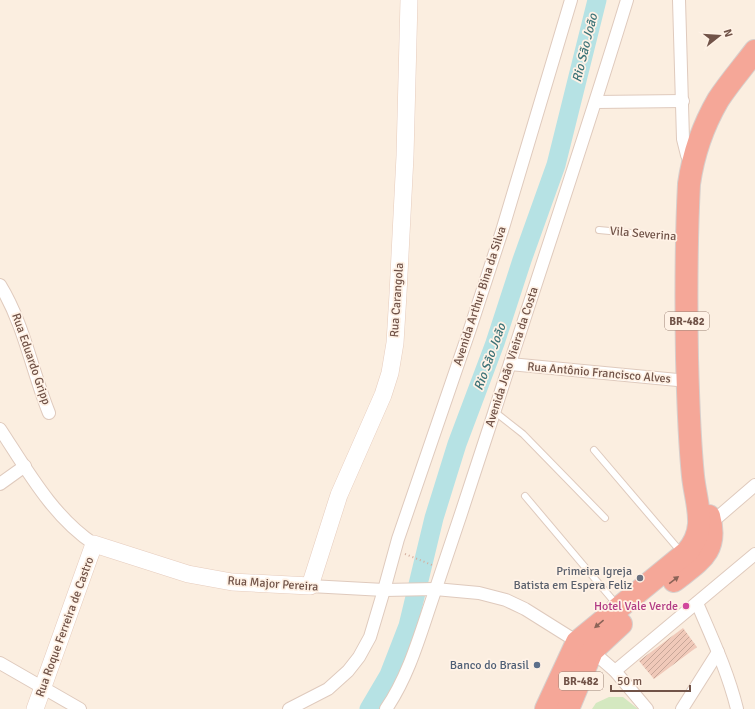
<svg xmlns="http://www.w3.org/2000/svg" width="755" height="709" viewBox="0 0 755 709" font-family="Signika,sans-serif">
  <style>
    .green { fill: #d4e8c0 }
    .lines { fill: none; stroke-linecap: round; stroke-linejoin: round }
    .river { stroke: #b6e2e4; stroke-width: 19 }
    .building { fill: url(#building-hatch) }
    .lane-casing { stroke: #dfcabd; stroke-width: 8 }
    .street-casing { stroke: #dfcabd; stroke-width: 14 }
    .secondary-casing { stroke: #e6ccbd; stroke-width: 18 }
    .highway-casing { stroke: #d7cfcc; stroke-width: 24 }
    .path { stroke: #d4ac9c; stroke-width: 2; stroke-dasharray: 1 3; stroke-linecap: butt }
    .lane { stroke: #fff; stroke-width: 6 }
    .street { stroke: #fff; stroke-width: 12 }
    .secondary { stroke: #fff; stroke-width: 17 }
    .highway { stroke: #f5a798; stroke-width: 22 }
    .oneway { fill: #8b6458 }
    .worship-dot { fill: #6b7280; stroke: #fff2e6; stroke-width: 1.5 }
    .hotel-dot { fill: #d1479c; stroke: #fff2e6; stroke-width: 1.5 }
    .service-dot { fill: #5c6f8a; stroke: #fff2e6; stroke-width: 1.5 }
    .labels { text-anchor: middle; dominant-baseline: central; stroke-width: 3.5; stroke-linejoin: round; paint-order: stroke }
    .shield { fill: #fff2e6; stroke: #9c8377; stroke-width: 1 }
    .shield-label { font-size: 11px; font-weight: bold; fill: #715348 }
    .street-label { font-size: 12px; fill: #715348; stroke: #fff2e6 }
    .worship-label { font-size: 12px; fill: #5b616d; stroke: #fff2e6; text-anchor: end }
    .hotel-label { font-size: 12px; fill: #b23c85; stroke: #fff2e6; text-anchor: end }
    .service-label { font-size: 12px; fill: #4e5e75; stroke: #fff2e6; text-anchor: end }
    .water-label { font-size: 13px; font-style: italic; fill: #3d7377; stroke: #fff2e6 }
  </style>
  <defs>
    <pattern id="building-hatch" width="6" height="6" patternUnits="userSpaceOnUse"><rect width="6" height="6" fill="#f0c9b9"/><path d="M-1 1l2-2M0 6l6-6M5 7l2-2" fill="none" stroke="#c7a698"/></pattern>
  </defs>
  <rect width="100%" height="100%" fill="#fbeee0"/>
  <path class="green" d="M 609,697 L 623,697 L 638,709 L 592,709 L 596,703 Z"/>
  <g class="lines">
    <path class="river" d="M 369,709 L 389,675 L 408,626 L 434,518 L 457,444 L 495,343 L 522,260 L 556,165 L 597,0"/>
  </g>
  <path class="building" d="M 683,628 L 697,647 L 654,679 L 639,661 Z"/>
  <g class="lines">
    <defs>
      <g id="lane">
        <path d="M 599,230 L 684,238"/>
        <path d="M 495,412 L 523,434 L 605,518"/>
        <path d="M 594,450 L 681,552"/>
        <path d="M 525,496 L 617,605"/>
      </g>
      <g id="street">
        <path d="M 679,0 L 683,139 L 687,155 L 692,165"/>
        <path d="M 596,102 L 683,101"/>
        <path d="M 0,285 C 24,324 32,371 49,413"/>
        <path d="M 510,364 L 688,381"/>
        <path d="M 0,429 C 27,470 53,517 94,544"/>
        <path d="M 0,484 L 25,466"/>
        <path d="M 711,523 L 755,485"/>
        <path d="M 310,586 L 384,590 L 435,589 L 479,593 L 506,600 L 525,609 L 592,651 L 615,671 L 647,709"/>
        <path d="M 697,603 C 712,638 728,672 737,709"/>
        <path d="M 0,663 L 80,709"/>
        <path d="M 615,671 L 755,554"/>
        <path d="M 289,709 L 328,689 L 348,671 L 359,657 L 370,637 L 384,590 L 398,539 L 470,329 L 502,231 L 571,0"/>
        <path d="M 386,709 C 410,674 421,631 435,591 C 455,532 475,472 494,413 C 538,275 585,138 627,0"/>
        <path d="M 682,709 L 718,652"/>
      </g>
      <path id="secondary" d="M 35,709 L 94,544 L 188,574 L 232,582 L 310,586 L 339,495 L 383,395 L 390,373 L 395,343 L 398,294 L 405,156 L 409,0"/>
      <g id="highway">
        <path d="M 674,581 C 699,561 719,552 709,516"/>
        <path d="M 546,709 L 577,642 L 687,552 C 708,528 696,505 693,476 C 689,437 688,397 687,358 C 686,300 686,242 689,184 C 693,156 703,126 718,100 C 729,83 743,67 755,51"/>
        <path d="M 568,709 L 592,651 L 621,624"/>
      </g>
    </defs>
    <use href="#lane" class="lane-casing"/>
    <use href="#street" class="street-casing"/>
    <use href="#secondary" class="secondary-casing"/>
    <use href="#highway" class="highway-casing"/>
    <path class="path" d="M 405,554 L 432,565"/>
    <use href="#lane" class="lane"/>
    <use href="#street" class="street"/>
    <use href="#secondary" class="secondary"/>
    <use href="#highway" class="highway"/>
  </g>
  <defs><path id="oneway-solid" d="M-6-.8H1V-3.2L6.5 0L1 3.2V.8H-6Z"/></defs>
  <g class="oneway">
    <use href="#oneway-solid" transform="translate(674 580) rotate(-37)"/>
    <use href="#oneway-solid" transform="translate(599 624) rotate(140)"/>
  </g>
  <circle class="worship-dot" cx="640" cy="578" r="4"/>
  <circle class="hotel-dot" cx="686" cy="606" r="4"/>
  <circle class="service-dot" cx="537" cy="665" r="4"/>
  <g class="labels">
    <g class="shield">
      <rect x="665" y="312" width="44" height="18" rx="3"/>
      <rect x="559" y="672" width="44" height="18" rx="3"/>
    </g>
    <g class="shield-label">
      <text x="687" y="321">BR-482</text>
      <text x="581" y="681">BR-482</text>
    </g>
    <g class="street-label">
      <text transform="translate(643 234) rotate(5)">Vila Severina</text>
      <text transform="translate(480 296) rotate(-72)">Avenida Arthur Bina da Silva</text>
      <text transform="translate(397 300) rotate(-86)">Rua Carangola</text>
      <text transform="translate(512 357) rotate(-72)">Avenida João Vieira da Costa</text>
      <text transform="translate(31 359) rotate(71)">Rua Eduardo Gripp</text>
      <text transform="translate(599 373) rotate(5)">Rua Antônio Francisco Alves</text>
      <text transform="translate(273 584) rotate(4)">Rua Major Pereira</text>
      <text transform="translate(65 627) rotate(-70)">Rua Roque Ferreira de Castro</text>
    </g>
    <g class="worship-label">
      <text x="632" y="571">Primeira Igreja<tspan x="632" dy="14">Batista em Espera Feliz</tspan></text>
    </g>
    <g class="hotel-label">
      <text x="678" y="606">Hotel Vale Verde</text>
    </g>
    <g class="service-label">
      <text x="529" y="665">Banco do Brasil</text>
    </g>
    <g class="water-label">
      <text transform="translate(585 48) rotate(-76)">Rio São João</text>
      <text transform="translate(490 357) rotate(-70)">Rio São João</text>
    </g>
  </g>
  <g transform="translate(719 36) rotate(73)" stroke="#fff2e6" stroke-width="3" paint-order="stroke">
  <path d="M0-3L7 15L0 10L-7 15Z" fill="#715348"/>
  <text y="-6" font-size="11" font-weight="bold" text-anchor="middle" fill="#715348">N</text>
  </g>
  <path d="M611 685v6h79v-6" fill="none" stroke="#715348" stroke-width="2"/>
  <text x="617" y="685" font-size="12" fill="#715348" stroke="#fff2e6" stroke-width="3" paint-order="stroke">50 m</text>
</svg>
